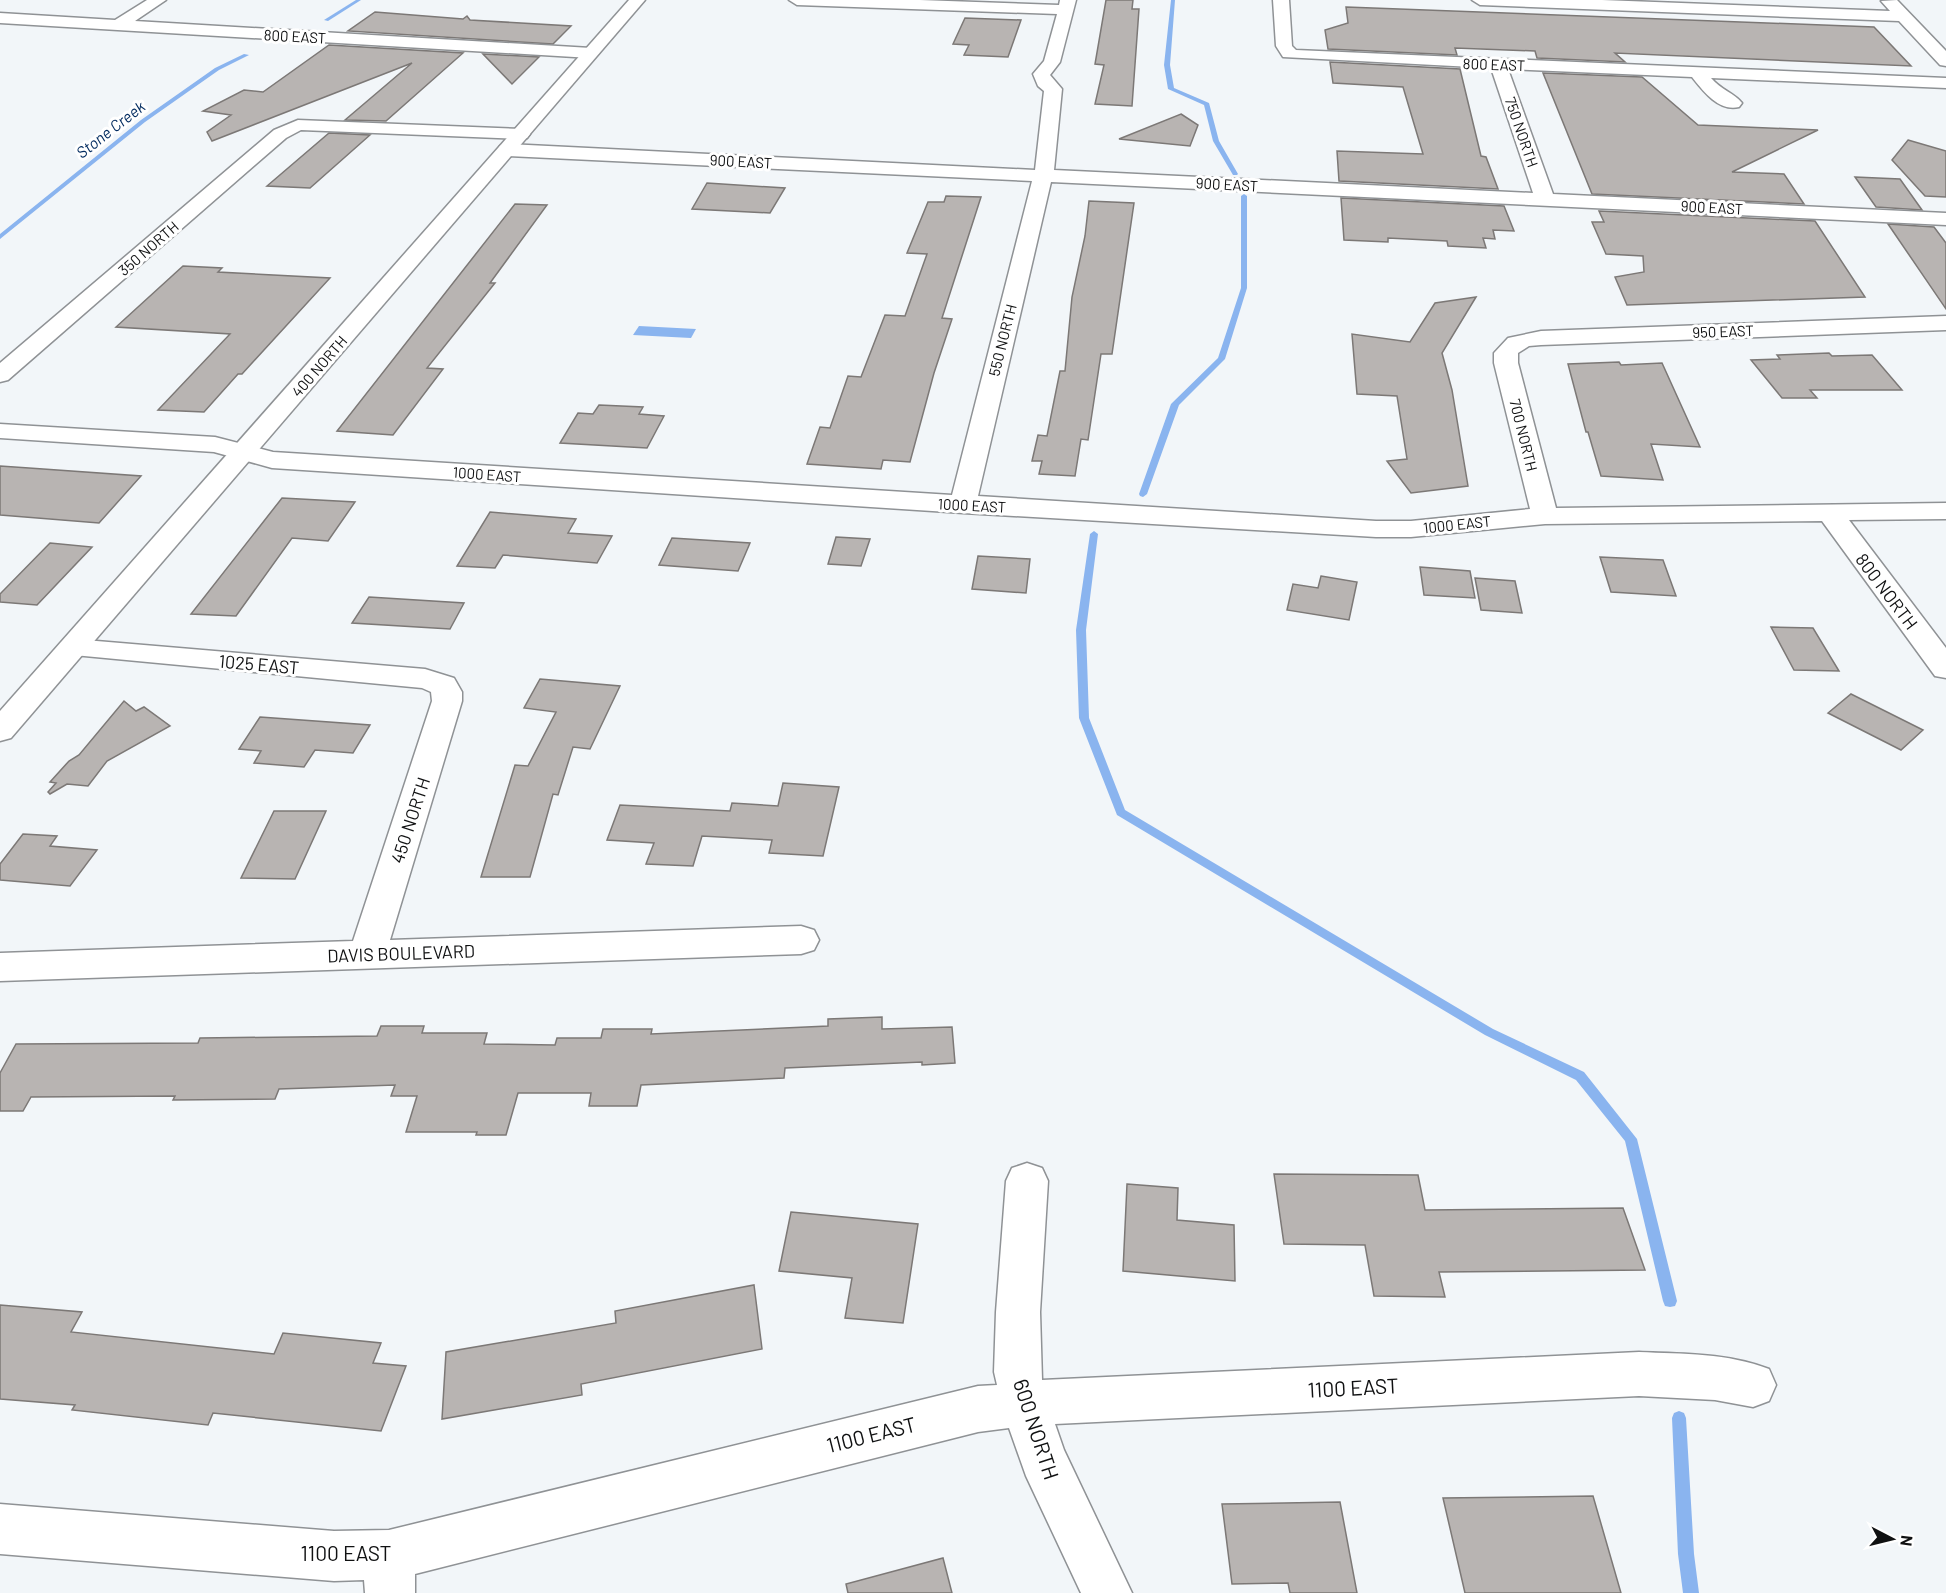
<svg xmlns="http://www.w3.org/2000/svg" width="1946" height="1593" viewBox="0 0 1946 1593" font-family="Barlow,sans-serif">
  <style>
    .water { fill: #8ab4ef }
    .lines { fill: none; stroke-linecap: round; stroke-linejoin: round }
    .stream { fill: #8ab4ef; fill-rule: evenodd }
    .building { fill: #b8b4b2; stroke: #7c7876; stroke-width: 1.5 }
    .minor-casing { stroke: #8f9295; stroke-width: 3 }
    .major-casing { stroke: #8f9295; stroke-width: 3 }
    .minor { fill: #fff; fill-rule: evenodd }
    .major { fill: #fff; fill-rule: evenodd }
    .labels { text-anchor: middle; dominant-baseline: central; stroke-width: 6; stroke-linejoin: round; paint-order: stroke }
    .far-street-label { font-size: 15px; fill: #101112; stroke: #fff }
    .far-water-label { font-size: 16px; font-style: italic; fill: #042d61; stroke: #fff }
    .street-label { font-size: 18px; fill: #101112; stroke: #fff }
    .near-street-label { font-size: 21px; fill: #101112; stroke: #fff }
  </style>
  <rect width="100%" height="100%" fill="#f2f6f9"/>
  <path class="water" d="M 639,326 L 696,329 L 691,338 L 633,335 Z"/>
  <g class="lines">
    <g class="stream">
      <path d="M 356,0 L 361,0 L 328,21 L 324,20 Z"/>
      <path d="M 1171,0 L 1175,0 L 1170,65 L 1174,88 L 1209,103 L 1219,141 L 1238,174 L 1237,175 L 1233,175 L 1213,141 L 1204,105 L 1168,89 L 1164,65 Z"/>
      <path d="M 244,54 L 249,55 L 219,70 L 145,122 L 0,239 L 0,234 L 141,120 L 215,68 Z"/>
      <path d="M 1244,194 L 1247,196 L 1247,288 L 1225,359 L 1179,405 L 1147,494 L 1143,497 L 1140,496 L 1139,494 L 1171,404 L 1218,358 L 1241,288 L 1241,196 Z"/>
      <path d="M 1094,531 L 1098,534 L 1086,630 L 1089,718 L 1125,810 L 1493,1029 L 1584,1072 L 1637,1139 L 1677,1301 L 1675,1306 L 1670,1307 L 1665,1306 L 1663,1301 L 1625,1141 L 1576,1080 L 1485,1035 L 1117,815 L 1079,718 L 1076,630 L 1090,534 Z"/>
      <path d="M 1679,1411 L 1684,1413 L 1686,1418 L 1694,1554 L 1699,1593 L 1683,1593 L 1678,1554 L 1672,1418 L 1674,1413 Z"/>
    </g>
  </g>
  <g class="building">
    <path d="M 1106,0 L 1133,0 L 1132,9 L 1139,9 L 1132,106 L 1095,104 L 1104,65 L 1095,64 Z"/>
    <path d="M 1346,7 L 1874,27 L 1911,66 L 1615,53 L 1625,62 L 1537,58 L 1535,51 L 1455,48 L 1457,55 L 1328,49 L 1325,30 L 1348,23 Z"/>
    <path d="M 375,12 L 463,19 L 467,16 L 470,20 L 571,26 L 553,44 L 348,31 Z"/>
    <path d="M 965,18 L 1021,20 L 1008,57 L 964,55 L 969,45 L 953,44 Z"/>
    <path d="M 329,45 L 463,53 L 386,121 L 345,120 L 412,63 L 212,141 L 207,132 L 231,115 L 203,111 L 244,90 L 263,92 Z"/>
    <path d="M 483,54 L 539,57 L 512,84 Z"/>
    <path d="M 1330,62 L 1460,69 L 1481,156 L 1486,157 L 1498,189 L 1339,181 L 1337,151 L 1423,154 L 1403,87 L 1333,83 Z"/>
    <path d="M 1543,73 L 1642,77 L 1698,125 L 1818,130 L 1732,172 L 1784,174 L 1804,204 L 1592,194 Z"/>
    <path d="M 1181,114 L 1198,125 L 1190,146 L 1119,139 Z"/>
    <path d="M 329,133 L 370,135 L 310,188 L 267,186 Z"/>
    <path d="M 1908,140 L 1946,151 L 1946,197 L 1925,196 L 1892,160 Z"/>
    <path d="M 1855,177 L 1900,179 L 1922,210 L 1876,207 Z"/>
    <path d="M 707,183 L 785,188 L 770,213 L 692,209 Z"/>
    <path d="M 946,196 L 981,197 L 942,318 L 952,319 L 934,373 L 910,462 L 883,460 L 881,469 L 807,464 L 820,427 L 830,428 L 848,376 L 861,377 L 885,315 L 905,316 L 927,254 L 907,253 L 928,202 L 944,202 Z"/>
    <path d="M 1341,198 L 1504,206 L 1514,231 L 1493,230 L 1495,239 L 1483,238 L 1486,248 L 1448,246 L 1447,241 L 1388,238 L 1388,242 L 1344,240 Z"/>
    <path d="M 1089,201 L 1134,203 L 1112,354 L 1101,354 L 1088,440 L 1081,439 L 1075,476 L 1039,474 L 1042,461 L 1032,461 L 1038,435 L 1047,436 L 1060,371 L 1065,371 L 1072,297 L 1085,236 Z"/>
    <path d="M 515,204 L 547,205 L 490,283 L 495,283 L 427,368 L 443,369 L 393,435 L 337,431 Z"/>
    <path d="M 1599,211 L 1815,221 L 1865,297 L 1627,305 L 1615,277 L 1644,272 L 1643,256 L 1606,254 L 1592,222 L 1604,222 Z"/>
    <path d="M 1888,224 L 1934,227 L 1946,243 L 1946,309 Z"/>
    <path d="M 183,266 L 222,268 L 218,272 L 330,278 L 242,374 L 238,374 L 204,412 L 158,410 L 230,334 L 116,327 Z"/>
    <path d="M 1476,297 L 1442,353 L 1452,390 L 1468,486 L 1411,493 L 1387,461 L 1407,459 L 1397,396 L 1357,394 L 1352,334 L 1410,342 L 1435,303 Z"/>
    <path d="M 1829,353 L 1832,356 L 1872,355 L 1902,390 L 1810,390 L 1817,398 L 1782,398 L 1751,360 L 1780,359 L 1777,355 Z"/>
    <path d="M 1619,362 L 1621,365 L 1662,363 L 1700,447 L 1651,444 L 1663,480 L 1601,476 L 1588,432 L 1586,432 L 1568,364 Z"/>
    <path d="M 599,405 L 643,407 L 639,414 L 664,416 L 647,448 L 560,443 L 578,413 L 593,414 Z"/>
    <path d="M 0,466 L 29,468 L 141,476 L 99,523 L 0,515 Z"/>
    <path d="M 282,498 L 355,502 L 328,541 L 292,538 L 236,616 L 191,614 Z"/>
    <path d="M 490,512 L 576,519 L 568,533 L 612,536 L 597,563 L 503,555 L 495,568 L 457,566 Z"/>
    <path d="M 836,537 L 870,539 L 861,566 L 828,564 Z"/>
    <path d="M 672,538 L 750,543 L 738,571 L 659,565 Z"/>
    <path d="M 50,543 L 92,547 L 37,605 L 0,602 L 0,594 Z"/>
    <path d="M 978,556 L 1030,559 L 1026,593 L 972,589 Z"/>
    <path d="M 1600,557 L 1663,560 L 1676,596 L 1611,592 Z"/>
    <path d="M 1420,567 L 1470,571 L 1475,598 L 1424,595 Z"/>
    <path d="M 1321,576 L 1357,582 L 1349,620 L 1287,610 L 1293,584 L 1318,588 Z"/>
    <path d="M 1475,578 L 1515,581 L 1522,613 L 1481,610 Z"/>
    <path d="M 369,597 L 464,603 L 450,629 L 352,623 Z"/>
    <path d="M 1771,627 L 1813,628 L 1839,671 L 1794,670 Z"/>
    <path d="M 540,679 L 620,686 L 590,749 L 573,747 L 558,795 L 553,794 L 530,877 L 481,877 L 515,765 L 528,766 L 556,712 L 524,708 Z"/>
    <path d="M 1851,694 L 1923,730 L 1901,750 L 1828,713 Z"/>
    <path d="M 124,701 L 136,711 L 144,707 L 170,726 L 107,761 L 88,786 L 67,784 L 50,794 L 48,792 L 56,783 L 50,782 L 69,761 L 79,755 Z"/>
    <path d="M 260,717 L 370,725 L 353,753 L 315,750 L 304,767 L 254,763 L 261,751 L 239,749 Z"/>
    <path d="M 783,783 L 839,787 L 823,856 L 769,853 L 772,840 L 702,836 L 693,866 L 646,864 L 654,843 L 607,840 L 620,805 L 730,811 L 732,803 L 778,806 Z"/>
    <path d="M 274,811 L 326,811 L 295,879 L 241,878 Z"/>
    <path d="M 23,834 L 57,836 L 50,846 L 97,850 L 70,886 L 0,880 L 0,864 Z"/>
    <path d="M 882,1017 L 882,1029 L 952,1027 L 955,1063 L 922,1065 L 922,1062 L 785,1068 L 784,1078 L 641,1085 L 637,1106 L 589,1106 L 591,1093 L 518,1093 L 506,1135 L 476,1135 L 477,1132 L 406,1132 L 417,1096 L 391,1096 L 395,1085 L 279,1089 L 275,1099 L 173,1100 L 175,1096 L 31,1097 L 23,1111 L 0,1111 L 0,1073 L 16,1044 L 198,1043 L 200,1038 L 377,1036 L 381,1026 L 424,1026 L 422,1033 L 487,1033 L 484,1044 L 555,1045 L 557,1038 L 601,1038 L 603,1029 L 652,1029 L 651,1034 L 828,1026 L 828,1019 Z"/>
    <path d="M 1274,1174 L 1418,1175 L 1425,1210 L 1623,1208 L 1645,1270 L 1439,1272 L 1445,1297 L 1374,1296 L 1365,1245 L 1284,1244 Z"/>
    <path d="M 1127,1184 L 1178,1188 L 1177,1220 L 1234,1225 L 1235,1281 L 1123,1271 Z"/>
    <path d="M 791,1212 L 918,1224 L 903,1323 L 845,1318 L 852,1278 L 779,1271 Z"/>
    <path d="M 754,1285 L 762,1349 L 581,1384 L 582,1395 L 442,1419 L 446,1352 L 616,1323 L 615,1311 Z"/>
    <path d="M 0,1305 L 82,1312 L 71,1332 L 274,1354 L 283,1333 L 381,1343 L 373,1363 L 406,1366 L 381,1431 L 213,1413 L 208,1425 L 72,1410 L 75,1405 L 0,1399 Z"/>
    <path d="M 1593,1496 L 1621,1593 L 1465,1593 L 1443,1498 Z"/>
    <path d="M 1340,1502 L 1357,1593 L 1290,1593 L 1288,1583 L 1232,1584 L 1222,1504 Z"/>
    <path d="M 943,1558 L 952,1593 L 848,1593 L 846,1584 Z"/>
  </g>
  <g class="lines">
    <defs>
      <g id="minor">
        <path d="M 147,0 L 166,0 L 135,21 L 591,48 L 599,53 L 591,58 L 0,23 L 0,13 L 115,20 Z"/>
        <path d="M 789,0 L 920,0 L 1059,5 L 1060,0 L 1076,0 L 1060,62 L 1050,75 L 1062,89 L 1054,170 L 1533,193 L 1491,68 L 1283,57 L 1276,46 L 1273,0 L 1289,0 L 1292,46 L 1296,50 L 1946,78 L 1946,88 L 1711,78 C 1721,90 1734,93 1742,103 L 1739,107 C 1719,112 1703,91 1692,77 L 1508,69 L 1553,194 L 1946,213 L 1946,225 L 1051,182 L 978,496 L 1376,521 L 1411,521 L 1530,509 L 1494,363 L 1494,353 L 1508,338 L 1541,331 L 1946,316 L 1946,330 L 1541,345 L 1529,346 L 1518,353 L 1518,363 L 1556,508 L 1946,503 L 1946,519 L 1849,520 L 1946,648 L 1946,678 L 1935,676 L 1822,521 L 1545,524 L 1411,537 L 1376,537 L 963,513 L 272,468 L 214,452 L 0,438 L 0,424 L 215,437 L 273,452 L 952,495 L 1032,181 L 507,156 L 500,154 L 498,150 L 500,146 L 507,144 L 1035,170 L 1044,91 L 1038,86 L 1033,74 L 1044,61 L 1057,14 L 797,5 Z"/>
        <path d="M 1472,0 L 1602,0 L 1890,11 L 1881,1 L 1897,0 L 1946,51 L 1946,66 L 1940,65 L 1899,21 L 1480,5 Z"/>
        <path d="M 298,120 L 521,129 L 527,130 L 530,134 L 527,138 L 521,139 L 301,130 L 286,138 L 8,380 L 0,382 L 0,363 L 274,130 Z"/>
        <path d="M 73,639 L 425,669 L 454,678 L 462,692 L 462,701 L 390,940 L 801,926 L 814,930 L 819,940 L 814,950 L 801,954 L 0,981 L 0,953 L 353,941 L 432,701 L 431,692 L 422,688 L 63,654 L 58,648 L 63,642 Z"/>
        <path d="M 1027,1163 L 1042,1168 L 1048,1181 L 1040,1312 L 1042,1380 L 1639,1352 C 1683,1354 1728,1353 1769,1369 L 1776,1385 L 1769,1401 L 1753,1407 L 1715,1400 L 1639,1396 L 1055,1424 L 1064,1450 L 1132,1593 L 1081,1593 L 1026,1476 L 1009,1428 L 978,1432 L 415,1574 L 415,1593 L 365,1593 L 364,1580 L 334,1581 L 0,1554 L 0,1504 L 334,1531 L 389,1530 L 978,1386 L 997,1385 L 994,1372 L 996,1312 L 1006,1181 L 1012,1168 Z"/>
      </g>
      <path id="major" d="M 629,0 L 645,0 L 11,738 L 0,741 L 0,711 Z"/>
    </defs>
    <use href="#minor" class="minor-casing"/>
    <use href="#major" class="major-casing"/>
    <use href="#minor" class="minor"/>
    <use href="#major" class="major"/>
  </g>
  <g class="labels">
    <g class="far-street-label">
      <text transform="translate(295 36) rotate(3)">800 EAST</text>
      <text transform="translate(1494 64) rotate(2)">800 EAST</text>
      <text transform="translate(1522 132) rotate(71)">750 NORTH</text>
      <text transform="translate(741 161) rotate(3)">900 EAST</text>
      <text transform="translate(1227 184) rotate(3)">900 EAST</text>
      <text transform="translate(1712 207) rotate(3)">900 EAST</text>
      <text transform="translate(148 248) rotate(-41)">350 NORTH</text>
      <text transform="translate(1723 331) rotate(-2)">950 EAST</text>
      <text transform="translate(1002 340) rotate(-76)">550 NORTH</text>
      <text transform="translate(319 366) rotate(-49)">400 NORTH</text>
      <text transform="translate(1524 435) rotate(76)">700 NORTH</text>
      <text transform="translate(487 474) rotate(4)">1000 EAST</text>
      <text transform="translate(972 505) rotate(3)">1000 EAST</text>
      <text transform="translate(1457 524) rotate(-6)">1000 EAST</text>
    </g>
    <g class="far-water-label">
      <text transform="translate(110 129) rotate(-38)">Stone Creek</text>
    </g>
    <g class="street-label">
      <text transform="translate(1887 591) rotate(53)">800 NORTH</text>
      <text transform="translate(259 664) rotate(5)">1025 EAST</text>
      <text transform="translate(410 820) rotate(-72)">450 NORTH</text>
      <text transform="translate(401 953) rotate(-2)">DAVIS BOULEVARD</text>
    </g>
    <g class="near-street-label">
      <text transform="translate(1353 1387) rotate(-3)">1100 EAST</text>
      <text transform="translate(1037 1429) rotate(72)">600 NORTH</text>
      <text transform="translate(871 1434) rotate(-14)">1100 EAST</text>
      <text x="346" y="1552">1100 EAST</text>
    </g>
  </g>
  <g transform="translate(1892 1539) rotate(97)" stroke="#ffffff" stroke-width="4.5" paint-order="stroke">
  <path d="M0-4.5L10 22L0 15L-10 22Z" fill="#101112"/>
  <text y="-9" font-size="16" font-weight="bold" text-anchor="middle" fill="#101112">N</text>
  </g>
</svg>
